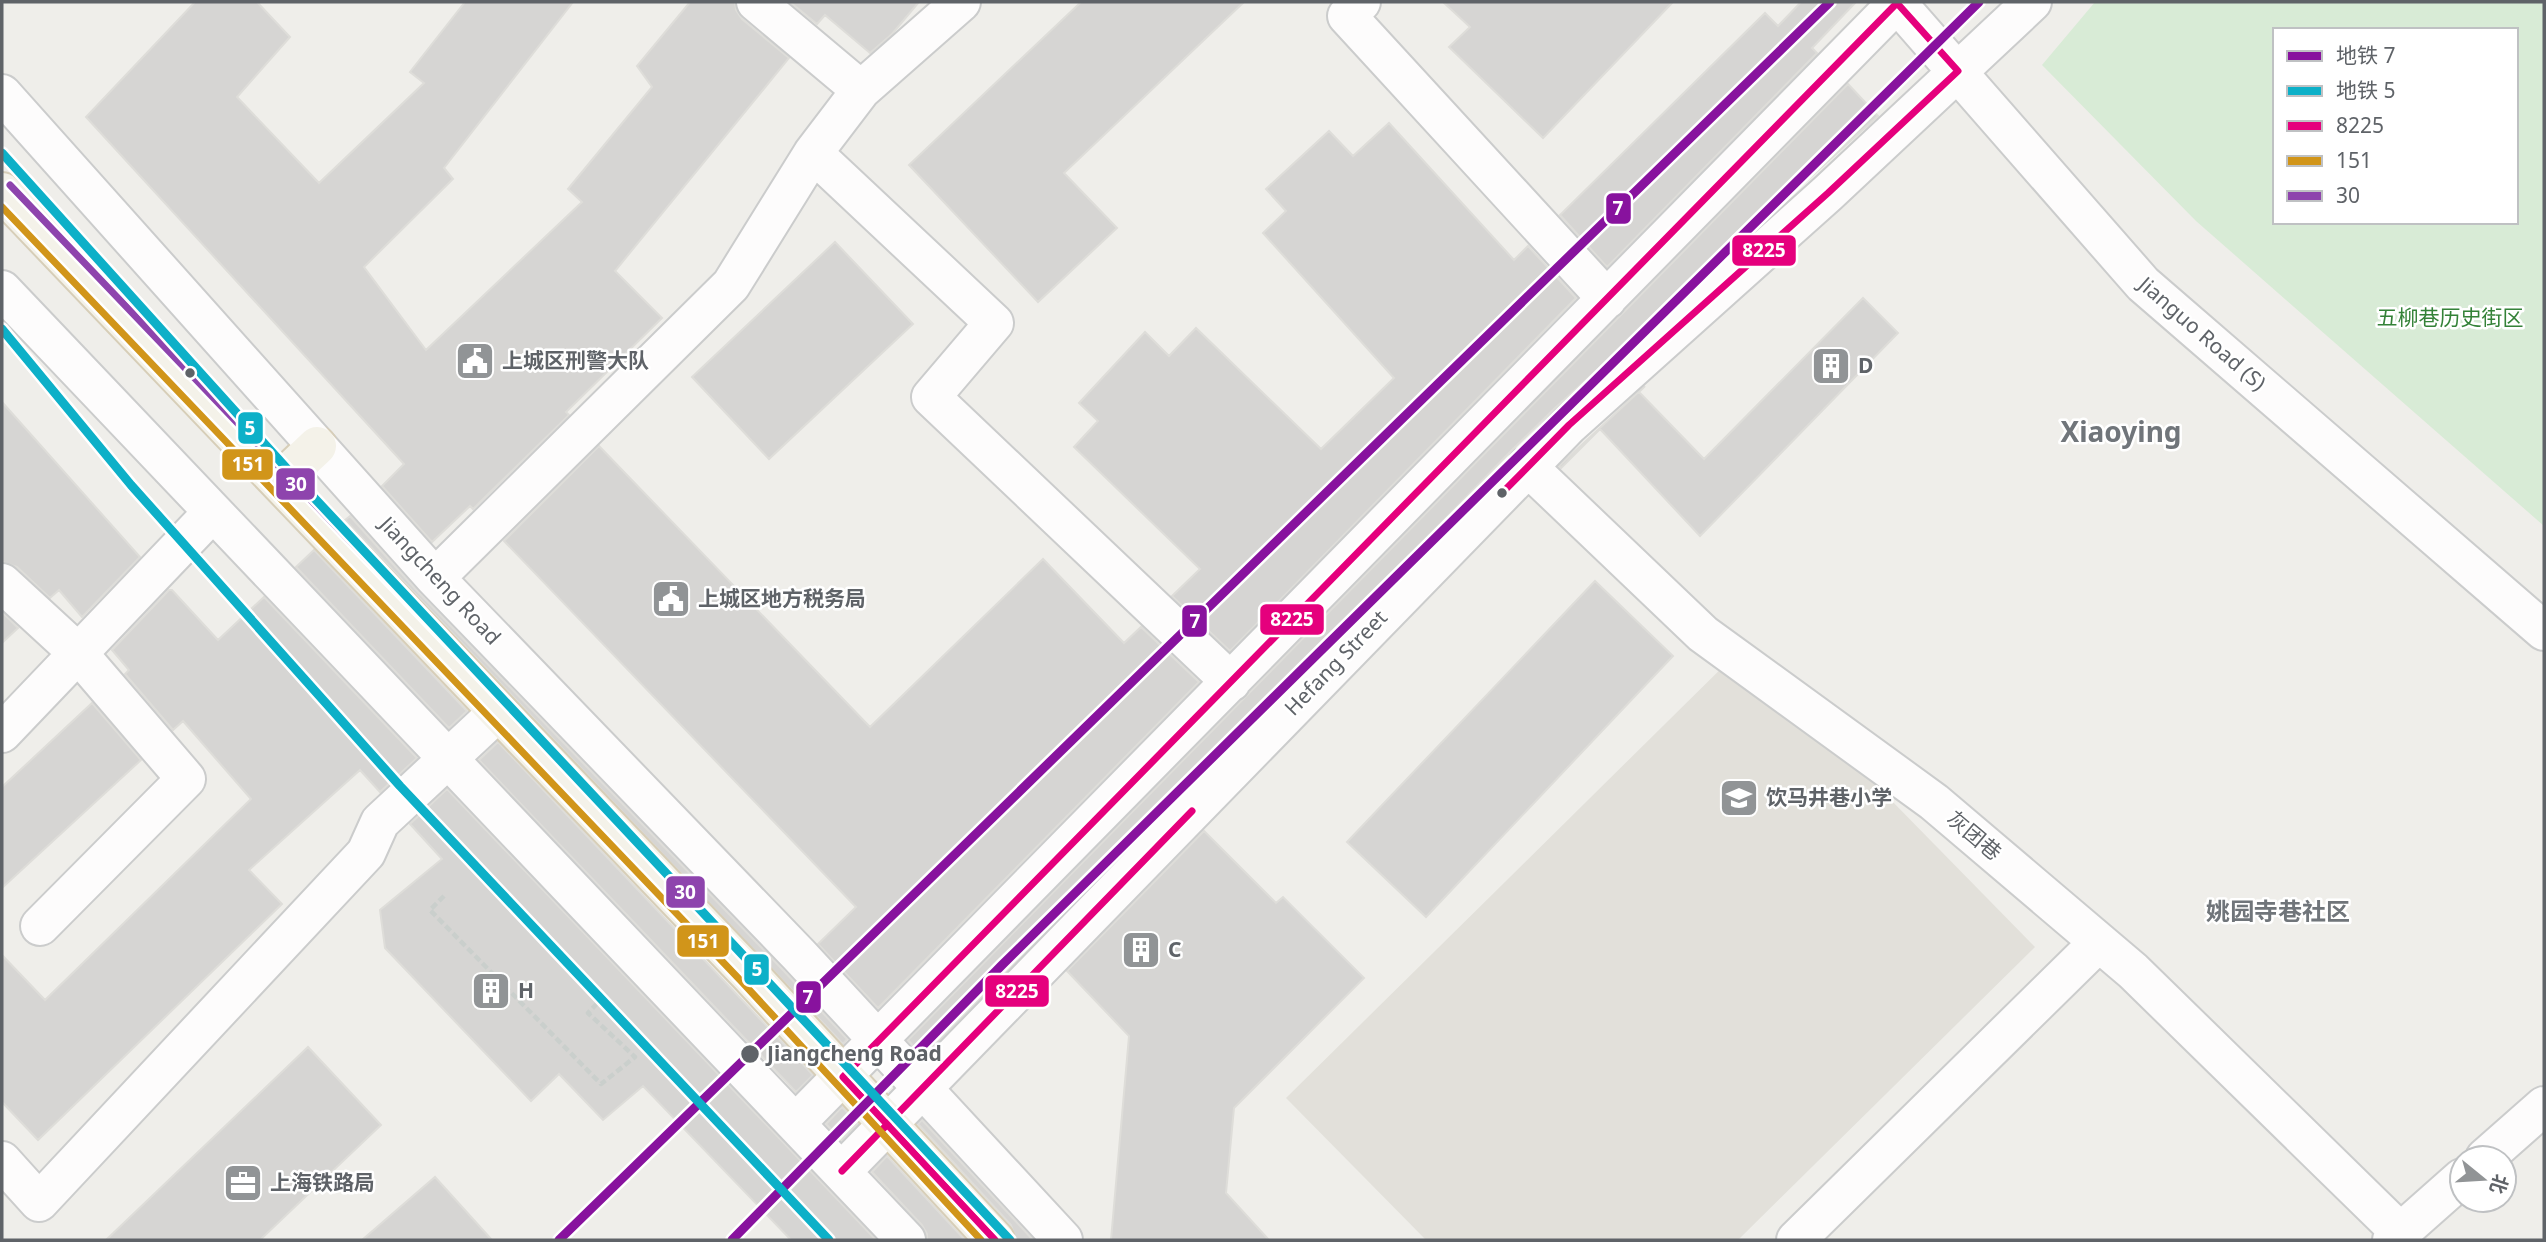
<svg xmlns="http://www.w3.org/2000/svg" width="2546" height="1242" font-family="'Noto Sans','Noto Sans SC',sans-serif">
  <rect width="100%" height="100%" fill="#efeeea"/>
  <!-- education -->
  <path fill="#e2e0da" d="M1742,648l293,299 -297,293h-312l-140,-142z"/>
  <!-- green -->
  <path fill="#d8ebd6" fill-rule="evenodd" d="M2095,2h449v524l-348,-305 -154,-156zM2275,30h241v192h-241z"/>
  <!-- building -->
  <path fill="#d6d5d3" stroke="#deddd9" stroke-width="2" d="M195,2h62l33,35 -53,60 82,86 105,-100 -14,-11 55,-70h108l-129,166 9,11 -89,88 62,83 156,-148 -14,-13 84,-102 -15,-21 53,-64h45l1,8 6,9 47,39 -174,213 47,47 -96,94 3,3 -96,94 -3,-3 -38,36 -50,-56 22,-22 -318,-347z
    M790,2h129l-27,32 -22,19 -45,-38 -8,9z
    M1081,2h163l-180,171 53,55 -79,74 -129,-137z
    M1443,2h230l-130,136 -94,-91 21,-20z
    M1801,2h55l-44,46 5,5 -210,214 -47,-52 205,-202 13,13z
    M1848,84l30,32 -324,293 -42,41 -589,607 -15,-17z
    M1389,123l125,137 14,-14 48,52 -346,353 -58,-55 28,-27 -126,-122 24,-26 -19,-18 66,-71 24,24 27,-28 125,121 73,-71 -131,-145 23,-22 -20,-22 63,-58 24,25z
    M835,242l78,82 -144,135 -77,-82z
    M1863,298l35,35 -198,203 -100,-107 -39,39 -2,-2 86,-80 -6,6 65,67z
    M2,402l138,155 -58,60 -23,-27 -9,8 -33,-31 -15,-5z
    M599,446l271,281 173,-168 81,84 17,-16 58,55 -321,326 -60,-64 38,-37 -352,-366z
    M350,516l69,77 364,377 64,69 -4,5 -498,-524z
    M314,550l153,161 -18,17 -153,-161z
    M1595,581l78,75 -247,261 -79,-75z
    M169,590h3l46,50 46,-43 153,161 -37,34 -20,-22 -111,100 33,34 -244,236 -36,-38v-147l43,45 206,-201 -68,-78 -10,9 -48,-56 4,-4 -17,-20z
    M2,612l16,16 -16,15z
    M92,703l49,57 -139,128v-101z
    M498,742l315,333 -17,17 -317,-332z
    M447,789l429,451h-85l-148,-154 -40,34 -44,-46 -28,27 -146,-153 -5,-38 62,-51 -32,-35z
    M1204,831l72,72 7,-6 81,81 -130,130 -8,85 43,47h-158l18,-204 -62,-65z
    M308,1047l73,78 -121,115h-154z
    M842,1107l16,17 -17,16 -15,-16z
    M922,1120l111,120h-17l-5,-15 -93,-101z
    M887,1156l78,84h-38v-6l-5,-9 -50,-53z
    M435,1177l57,63h-130z"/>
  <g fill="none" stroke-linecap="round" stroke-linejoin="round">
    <!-- minor casing -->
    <g stroke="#cbcccc" stroke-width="42">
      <path id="minor" d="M756,2l105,88
        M1361,2l-14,14 260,283
        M1896,2l247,282 401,347
        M2,94l433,484 364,377 264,285
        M813,153l181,170 -63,74 300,285
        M2,290l904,950
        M1527,466l176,168 231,168 199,169 267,261
        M435,578l296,-293 82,-132 48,-63 100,-88
        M2,583l75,69 109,127 -146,147
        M2,733l211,-221
        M796,1123l1102,-1121
        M2485,1158l59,-52
        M2,1161l37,41 327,-349 14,-31 118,-110
        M842,1171l727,-746 259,-232 204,-191
        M1796,1240l303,-298
        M2392,1240l70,-62"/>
    </g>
    <!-- major casing -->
    <g stroke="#d7ceb8" stroke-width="42">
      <path id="major" d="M2,192l748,783 245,265
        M279,482l38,-36"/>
    </g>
    <!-- path -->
    <path stroke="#cacfcc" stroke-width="4.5" stroke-dasharray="7 3.5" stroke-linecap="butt" d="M444,896l-14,14 171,174 34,-27 -47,-44 19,-20"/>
    <!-- minor -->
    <use href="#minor" stroke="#fdfcfc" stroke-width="38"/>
    <!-- major -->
    <use href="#major" stroke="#f4f2e9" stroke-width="38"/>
    <!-- bus-1 casing -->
    <g stroke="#fff" stroke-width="12">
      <path id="bus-1" d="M1502,493l67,-68 259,-232 130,-122 -62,-69
        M842,1171l350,-360
        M995,1240l-152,-163 1054,-1074"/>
    </g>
    <!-- bus-2 casing -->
    <g stroke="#fff" stroke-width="12">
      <path id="bus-2" d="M2,207l740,775 239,258"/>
    </g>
    <!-- bus-3 casing -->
    <g stroke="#fff" stroke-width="12">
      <path id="bus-3" d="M10,185l748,783 245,265"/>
    </g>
    <!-- bus-1 -->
    <use href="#bus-1" stroke="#e5007d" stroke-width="7"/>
    <!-- bus-2 -->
    <use href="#bus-2" stroke="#d1951a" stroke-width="7"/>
    <!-- bus-3 -->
    <use href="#bus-3" stroke="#8e44ad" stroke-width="7"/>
    <!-- metro-1 casing -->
    <g stroke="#fff" stroke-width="14">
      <path id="metro-1" d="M559,1240l1271,-1238
        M732,1240l270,-275 977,-963"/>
    </g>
    <!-- metro-2 casing -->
    <g stroke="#fff" stroke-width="14">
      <path id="metro-2" d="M2,153l287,318 721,769
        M2,329l129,156 269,301 429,454"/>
    </g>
    <!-- metro-1 -->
    <use href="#metro-1" stroke="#88129e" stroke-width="9"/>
    <!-- metro-2 -->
    <use href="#metro-2" stroke="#0db0c8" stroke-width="9"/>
  </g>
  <!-- icons -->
  <defs>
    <g id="civic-square" transform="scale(2.0125)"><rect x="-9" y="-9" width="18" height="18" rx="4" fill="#919496" stroke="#fff"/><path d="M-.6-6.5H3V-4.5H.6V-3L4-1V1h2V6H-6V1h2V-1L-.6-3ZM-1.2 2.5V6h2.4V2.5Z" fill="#fff"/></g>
    <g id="building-square" transform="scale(2.0125)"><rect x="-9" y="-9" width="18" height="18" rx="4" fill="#919496" stroke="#fff"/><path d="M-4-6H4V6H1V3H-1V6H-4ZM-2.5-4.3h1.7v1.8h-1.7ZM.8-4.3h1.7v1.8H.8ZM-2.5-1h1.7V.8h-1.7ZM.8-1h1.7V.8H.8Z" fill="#fff"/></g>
    <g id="school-square" transform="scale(2.0125)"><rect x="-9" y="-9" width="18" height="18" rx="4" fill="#919496" stroke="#fff"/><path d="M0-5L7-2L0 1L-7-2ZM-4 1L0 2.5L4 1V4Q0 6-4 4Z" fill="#fff"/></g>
    <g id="office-square" transform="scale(2.0125)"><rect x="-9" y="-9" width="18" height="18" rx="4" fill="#919496" stroke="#fff"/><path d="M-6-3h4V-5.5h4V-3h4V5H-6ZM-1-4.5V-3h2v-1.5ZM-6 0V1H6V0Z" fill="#fff"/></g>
  </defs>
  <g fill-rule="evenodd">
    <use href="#civic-square" x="475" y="361"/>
    <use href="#building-square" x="1831" y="366"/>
    <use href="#civic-square" x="671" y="599"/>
    <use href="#school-square" x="1739" y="798"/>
    <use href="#building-square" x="1141" y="950"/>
    <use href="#building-square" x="491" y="991"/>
    <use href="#office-square" x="243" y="1183"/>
  </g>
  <!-- markers -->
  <g fill="#5f6368" stroke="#fff" stroke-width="2.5">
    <circle cx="190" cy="373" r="6"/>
    <circle cx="1502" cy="493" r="6"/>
    <circle cx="750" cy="1054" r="10"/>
  </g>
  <g text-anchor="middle" stroke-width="5" stroke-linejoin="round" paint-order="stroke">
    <!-- park labels -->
    <g font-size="21" fill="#348238" stroke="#fff">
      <text x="2450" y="325">五柳巷历史街区</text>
    </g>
    <!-- street labels -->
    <g font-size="21" fill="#5f6368" stroke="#fff">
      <text transform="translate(2202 334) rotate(41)" y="7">Jianguo Road (S)</text>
      <text transform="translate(440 581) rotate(47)" y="7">Jiangcheng Road</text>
      <text transform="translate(1336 663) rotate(-46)" y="7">Hefang Street</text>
      <text transform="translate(1974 836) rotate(40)" y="7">灰团巷</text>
    </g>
    <!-- poi labels -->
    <g font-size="21" font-weight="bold" fill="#5f6368" stroke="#fff" text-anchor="start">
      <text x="502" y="368">上城区刑警大队</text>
      <text x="1858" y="373">D</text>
      <text x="698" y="606">上城区地方税务局</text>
      <text x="1766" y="805">饮马井巷小学</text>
      <text x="1168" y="957">C</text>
      <text x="518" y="998">H</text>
      <text x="270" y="1190">上海铁路局</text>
    </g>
    <!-- stop labels -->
    <g font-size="21" font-weight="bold" fill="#5f6368" stroke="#fff" text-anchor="start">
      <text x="767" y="1061">Jiangcheng Road</text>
    </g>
    <!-- quarter labels -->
    <g font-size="24" font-weight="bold" fill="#70757a" stroke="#fff">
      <text x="2278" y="920">姚园寺巷社区</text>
    </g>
    <!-- district labels -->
    <g font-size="28" font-weight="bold" fill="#70757a" stroke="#fff">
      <text x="2121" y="442">Xiaoying</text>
    </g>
  </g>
  <g stroke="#fff" stroke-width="2.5">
    <rect x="1605" y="192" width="27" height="33" rx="7" fill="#88129e"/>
    <rect x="1731" y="234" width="66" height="33" rx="7" fill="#e5007d"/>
    <rect x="237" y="411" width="27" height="34" rx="7" fill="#0db0c8"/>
    <rect x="221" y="448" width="53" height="33" rx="7" fill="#d1951a"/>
    <rect x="275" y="467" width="41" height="34" rx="7" fill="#8e44ad"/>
    <rect x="1259" y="603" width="66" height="33" rx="7" fill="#e5007d"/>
    <rect x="1181" y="604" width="27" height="34" rx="7" fill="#88129e"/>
    <rect x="665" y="875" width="41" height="34" rx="7" fill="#8e44ad"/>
    <rect x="676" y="924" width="54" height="34" rx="7" fill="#d1951a"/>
    <rect x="743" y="953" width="27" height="33" rx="7" fill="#0db0c8"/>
    <rect x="984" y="974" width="66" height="34" rx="7" fill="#e5007d"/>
    <rect x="795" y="980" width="27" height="34" rx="7" fill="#88129e"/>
  </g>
  <g font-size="19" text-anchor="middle" font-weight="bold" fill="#fff">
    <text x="1618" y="215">7</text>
    <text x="1764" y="257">8225</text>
    <text x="250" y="435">5</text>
    <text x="248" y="471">151</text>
    <text x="296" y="491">30</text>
    <text x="1292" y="626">8225</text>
    <text x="1195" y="628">7</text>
    <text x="685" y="899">30</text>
    <text x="703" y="948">151</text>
    <text x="757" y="976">5</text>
    <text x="1017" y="998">8225</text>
    <text x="808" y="1004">7</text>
  </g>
  <!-- border -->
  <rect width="2546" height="1242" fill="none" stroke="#5f6368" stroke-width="7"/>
  <!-- legend -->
  <rect x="2273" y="28" width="245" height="196" fill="#ffffff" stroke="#bfc1c3" stroke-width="2"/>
  <rect x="2287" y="51" width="35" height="10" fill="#88129e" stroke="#bfc1c3" stroke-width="2"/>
  <text x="2336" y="63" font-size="21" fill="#5f6368">地铁 7</text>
  <rect x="2287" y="86" width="35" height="10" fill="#0db0c8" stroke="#bfc1c3" stroke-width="2"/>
  <text x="2336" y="98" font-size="21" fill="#5f6368">地铁 5</text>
  <rect x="2287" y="121" width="35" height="10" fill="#e5007d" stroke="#bfc1c3" stroke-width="2"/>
  <text x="2336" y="133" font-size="21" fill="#5f6368">8225</text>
  <rect x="2287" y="156" width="35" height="10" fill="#d1951a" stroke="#bfc1c3" stroke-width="2"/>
  <text x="2336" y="168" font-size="21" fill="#5f6368">151</text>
  <rect x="2287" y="191" width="35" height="10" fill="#8e44ad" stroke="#bfc1c3" stroke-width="2"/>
  <text x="2336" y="203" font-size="21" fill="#5f6368">30</text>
  <!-- north arrow -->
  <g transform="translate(2483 1179) rotate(108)"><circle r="33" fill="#ffffff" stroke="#bfc1c3" stroke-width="2"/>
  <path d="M0-5L12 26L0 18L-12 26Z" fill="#919496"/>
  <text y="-10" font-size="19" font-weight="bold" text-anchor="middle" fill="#5f6368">北</text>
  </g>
</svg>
